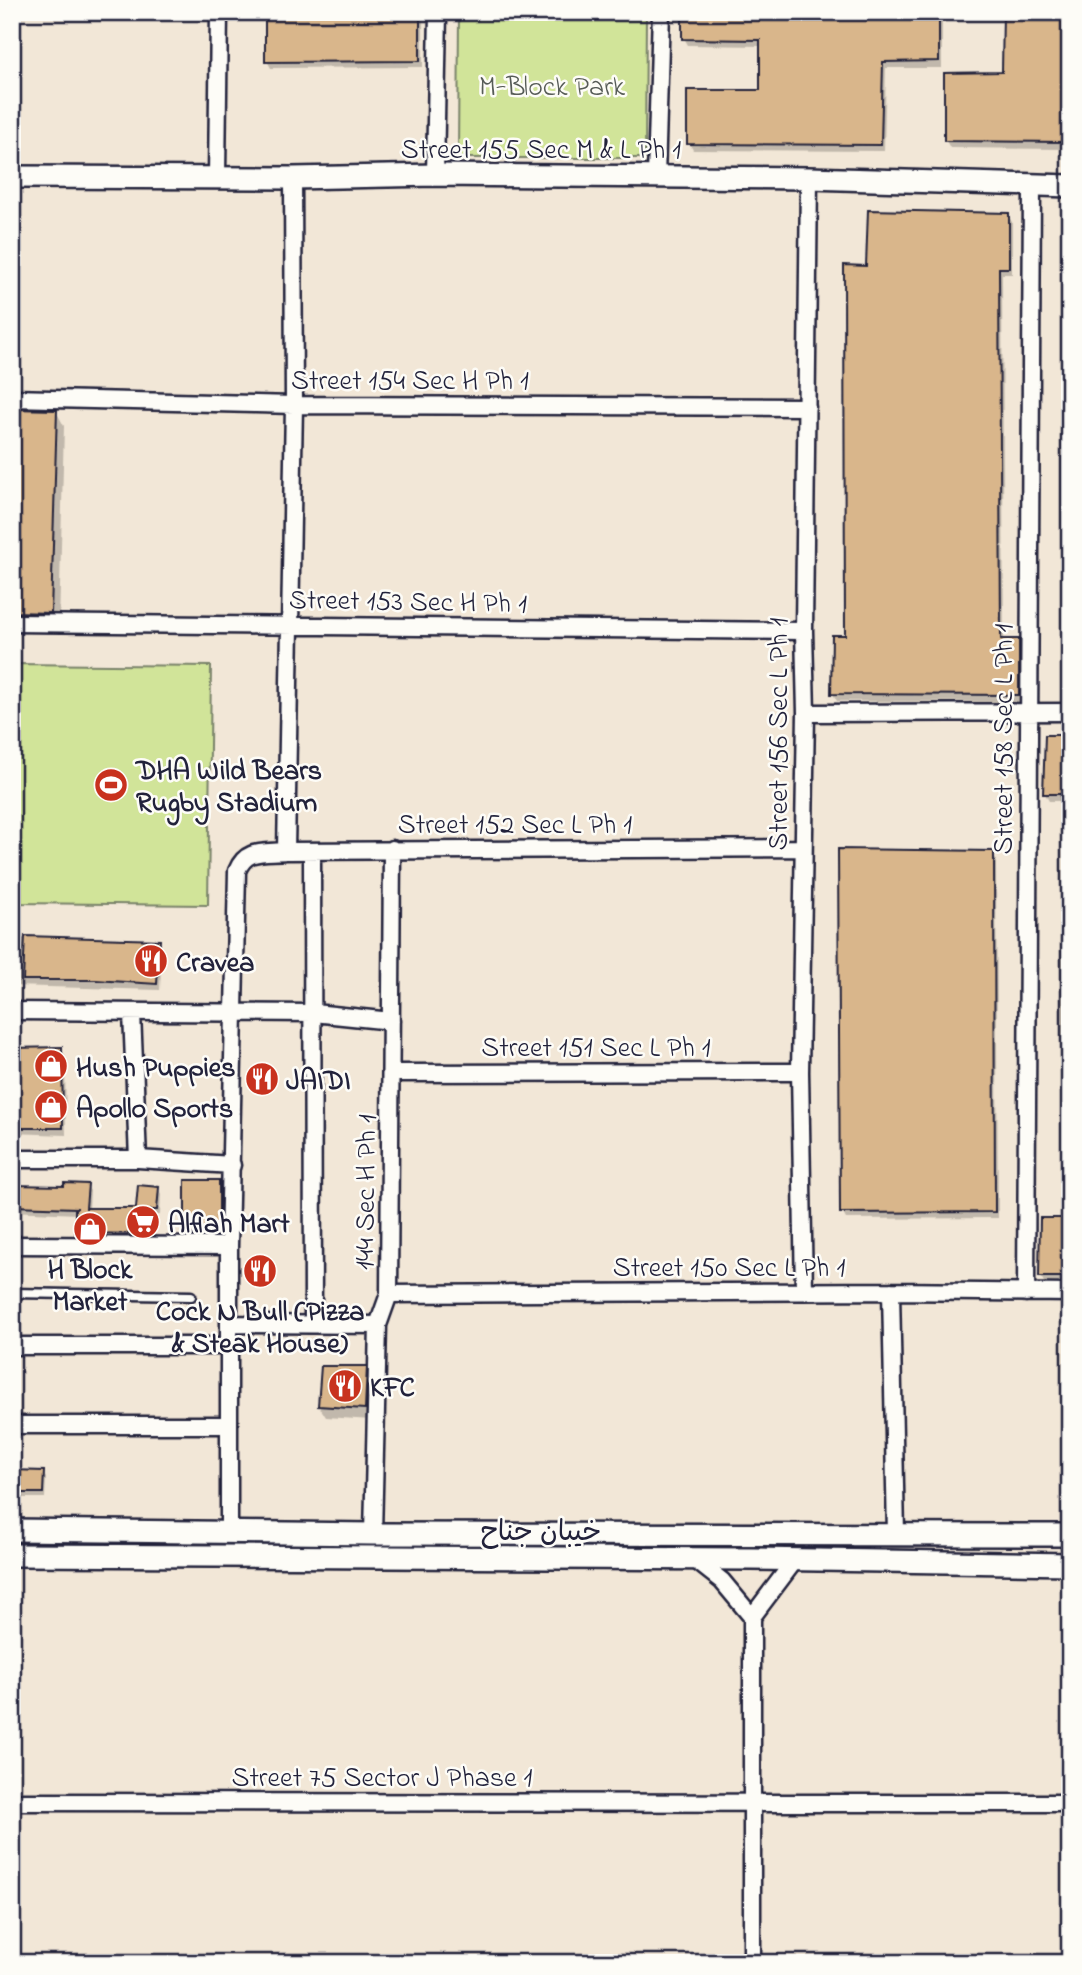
<svg xmlns="http://www.w3.org/2000/svg" width="1082" height="1975" font-family="'Indie Flower','Playpen Sans Arabic',sans-serif">
  <rect width="100%" height="100%" fill="#f2e7d7"/>
  <filter id="ink" filterUnits="userSpaceOnUse"><feTurbulence type="fractalNoise" baseFrequency=".0143" numOctaves="2"/><feDisplacementMap in="SourceGraphic" scale="14" xChannelSelector="R" yChannelSelector="G"/><feConvolveMatrix kernelMatrix="1 2 1 2 8 2 1 2 1" color-interpolation-filters="sRGB"/></filter>
  <g filter="url(#ink)">
    <!-- green -->
    <path fill="#d1e499" stroke="#7a836a" stroke-width="2" d="M459,12h187l-1,146h-187z
      M12,664l199,2 -3,239 -196,-2z"/>
    <!-- shadow -->
    <path fill="#0003" d="M266,12h157v55l-152,1 -4,-7z
      M684,12h258v56h-56l-2,83 -191,-1 -4,-7 72,-52 1,-45 -74,-1 -4,-7z
      M1070,12v137l-120,-1 -4,-7 58,-67z
      M1008,215l4,7v52h-10l2,366 14,1 4,7v54l-185,-1 -4,-7 14,-57 21,-369z
      M1060,263h10v368h-4l-4,-7z
      M12,410l44,1 8,15 -5,201 -47,3z
      M1070,737v64h-21l-4,-7z
      M992,853l4,7 2,358 -152,1 -4,-7z
      M1060,914h10v370h-25l-4,-7 24,-57z
      M12,938l146,4 4,6 -2,42 -148,-4z
      M12,1049h49l4,6 1,80 -54,-2z
      M218,1182l4,7v52h-32l-4,-7z
      M12,1186l53,2 22,-2 3,5 -1,19h48l21,-22 3,6 -1,21h-7l-1,24 -72,-1 -3,-6v-18l-65,-3z
      M366,1367l6,11 -1,42 -45,-3 -7,-11z
      M12,1472l31,1 3,5 -1,20h-33z"/>
    <!-- building -->
    <path fill="#d9b68b" stroke="#22223b" stroke-width="2" d="M265,12h155v49l-155,1z
      M682,12h257v49l-56,1 -2,83 -194,-1v-54h73v-50l-78,-1z
      M1003,12h67v130l-126,-1v-68l58,-1z
      M868,210l141,3v55h-10l2,371h18v56l-188,-1 1,-59h13l-1,-370 22,1z
      M12,409l45,1 -6,203 -39,-1z
      M1045,735h25v59h-27z
      M838,849l156,2 1,361 -155,1z
      M25,936l135,4 -3,44 -62,-4h-72z
      M62,1047l1,81h-46v-42h-5v-38z
      M185,1180h34v55l-34,-1z
      M64,1183l24,1 -2,24h50l2,-23 21,2 -2,23h-6l-1,24 -75,-1v-25h3l-66,-2v-21l52,1z
      M1040,1218h30v59h-31z
      M321,1366h46l-2,43 -47,-3z
      M12,1470l32,1 -1,22h-31z"/>
    <g fill="none" stroke-linecap="round" stroke-linejoin="round">
      <!-- lane casing -->
      <g stroke="#22223b" stroke-width="13">
        <path id="lane" d="M12,1293l179,3"/>
      </g>
      <!-- street casing -->
      <g stroke="#22223b" stroke-width="21">
        <path id="street" d="M435,175l3,-163
          M217,176l2,-164
          M656,177l5,-165
          M12,398l282,7 513,2
          M12,623l792,8
          M806,713l264,-1
          M286,851l8,-446 -1,-227
          M312,851l1,473
          M12,1011l302,2 77,8
          M132,1013l6,146
          M392,1073l408,-1
          M12,1159h126l94,6
          M12,1245l217,1
          M804,1291l-4,-219 6,-359 -2,-82 5,-453
          M891,1291l5,243
          M1026,1293l6,-1108
          M389,1294l502,-3 179,2
          M229,1324l149,1
          M12,1346h216
          M12,1425h217
          M229,1533v-287l8,-375c9,-23 27,-18 49,-20l517,-3
          M373,1534l5,-209 11,-31 3,-445
          M694,1559l28,22 30,36v346
          M752,1617l43,-57
          M12,1802l1058,1"/>
      </g>
      <!-- secondary casing -->
      <g stroke="#22223b" stroke-width="26">
        <path id="secondary" d="M12,177l281,1 142,-3 374,3 261,8
          M12,1530l361,4 697,1
          M12,1555l739,4 319,5"/>
      </g>
      <!-- lane -->
      <use href="#lane" stroke="#fdfcf7" stroke-width="8"/>
      <!-- street -->
      <use href="#street" stroke="#fdfcf7" stroke-width="16"/>
      <!-- secondary -->
      <use href="#secondary" stroke="#fdfcf7" stroke-width="21"/>
    </g>
  </g>
  <!-- icons -->
  <defs>
    <g id="stadium-disc" transform="scale(1.75)"><circle r="9.5" fill="#c8321e" stroke="#fdfcf7"/><path d="M0-5a6.5 5 0 1 0 0 10a6.5 5 0 1 0 0-10ZM-3.5-1.8h7v3.6h-7Z" fill="#fff"/></g>
    <g id="restaurant-disc" transform="scale(1.75)"><circle r="9.5" fill="#c8321e" stroke="#fdfcf7"/><path d="M-5-6h1v4h1v-4h1v4h1v-4h1v5L-1.5 .5V6h-2V.5L-5-1ZM5-6V6H3V1.5H1.5Q1.5-4 5-6Z" fill="#fff"/></g>
    <g id="shop-disc" transform="scale(1.75)"><circle r="9.5" fill="#c8321e" stroke="#fdfcf7"/><path d="M-5-2.5h2.3a2.7 3.5 0 0 1 5.4 0H5L5.5 6h-11ZM-1.5-2.5h3a1.5 2.3 0 0 0-3 0Z" fill="#fff"/></g>
    <g id="supermarket-disc" transform="scale(1.75)"><circle r="9.5" fill="#c8321e" stroke="#fdfcf7"/><path d="M-6-5.5h2.5l.6 2H6L4.5 2H-2.5L-4.4-4H-6ZM-1.5 3.2a1.3 1.3 0 1 0 .1 0ZM3 3.2a1.3 1.3 0 1 0 .1 0Z" fill="#fff"/></g>
  </defs>
  <g fill-rule="evenodd">
    <use href="#stadium-disc" x="111" y="785"/>
    <use href="#restaurant-disc" x="151" y="961"/>
    <use href="#shop-disc" x="51" y="1066"/>
    <use href="#restaurant-disc" x="262" y="1079"/>
    <use href="#shop-disc" x="51" y="1107"/>
    <use href="#supermarket-disc" x="143" y="1222"/>
    <use href="#shop-disc" x="90" y="1229"/>
    <use href="#restaurant-disc" x="260" y="1271"/>
    <use href="#restaurant-disc" x="345" y="1386"/>
  </g>
  <g text-anchor="middle" stroke-width="5" stroke-linejoin="round" paint-order="stroke">
    <!-- park labels -->
    <g font-size="28" fill="#575c57" stroke="#fdfcf7">
      <text x="552" y="95">M-Block Park</text>
    </g>
    <!-- street labels -->
    <g font-size="28" fill="#22223b" stroke="#fdfcf7">
      <text x="541" y="158">Street 155 Sec M &amp; L Ph 1</text>
      <text x="410" y="389">Street 154 Sec H Ph 1</text>
      <text transform="translate(408 600) rotate(1)" y="10">Street 153 Sec H Ph 1</text>
      <text transform="translate(777 734) rotate(-90)" y="10">Street 156 Sec L Ph 1</text>
      <text transform="translate(1002 739) rotate(-90)" y="10">Street 158 Sec L Ph 1</text>
      <text x="515" y="833">Street 152 Sec L Ph 1</text>
      <text x="596" y="1056">Street 151 Sec L Ph 1</text>
      <text transform="translate(364 1192) rotate(-89)" y="10">144 Sec H Ph 1</text>
      <text x="729" y="1276">Street 150 Sec L Ph 1</text>
      <text x="541" y="1540">خیبان جناح</text>
      <text x="382" y="1786">Street 75 Sector J Phase 1</text>
    </g>
    <!-- poi labels -->
    <g font-size="28" font-weight="bold" fill="#22223b" stroke="#fdfcf7" text-anchor="start">
      <text x="136" y="779">DHA Wild Bears<tspan x="136" dy="32">Rugby Stadium</tspan></text>
      <text x="176" y="971">Cravea</text>
      <text x="76" y="1076">Hush Puppies</text>
      <text x="286" y="1089">JAIDI</text>
      <text x="76" y="1117">Apollo Sports</text>
      <text x="168" y="1232">Alflah Mart</text>
      <text x="90" y="1278" text-anchor="middle">H Block<tspan x="90" dy="32">Market</tspan></text>
      <text x="260" y="1320" text-anchor="middle">Cock N Bull (Pizza<tspan x="260" dy="32">&amp; Steak House)</tspan></text>
      <text x="370" y="1396">KFC</text>
    </g>
  </g>
  <!-- margin -->
  <rect width="1082" height="1975" fill="none" stroke="#fdfcf7" stroke-width="42"/>
  <rect x="21" y="21" width="1040" height="1933" fill="none" stroke="#22223b" stroke-width="2.5" filter="url(#ink)"/>
</svg>
